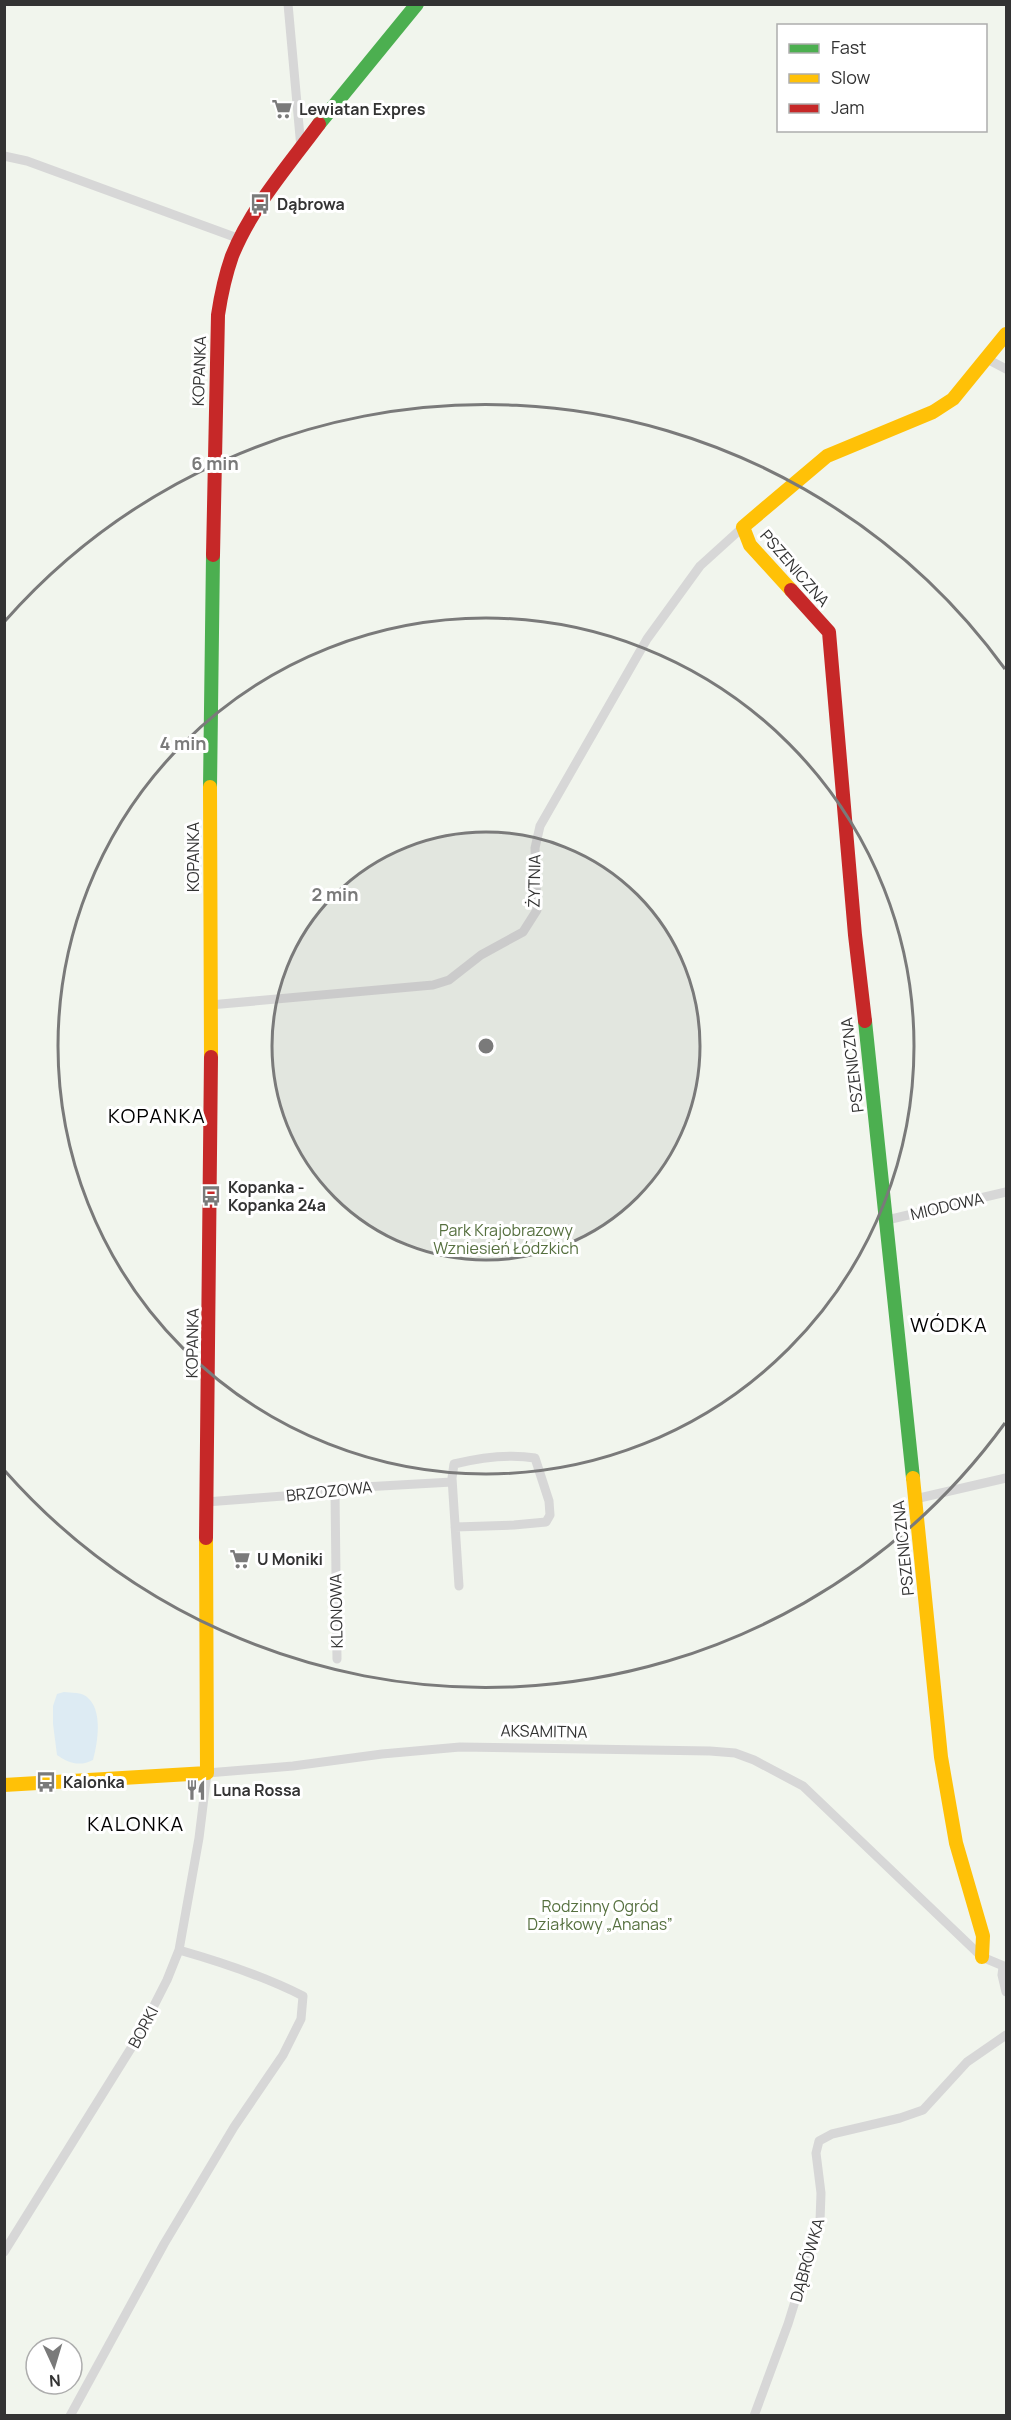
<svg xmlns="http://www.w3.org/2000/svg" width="1011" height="2420" font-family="Manrope,sans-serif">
  <rect width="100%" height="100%" fill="#fff"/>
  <!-- green -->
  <path fill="#f1f5ed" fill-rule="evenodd" d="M5,5h1001v2410h-1001zM778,26h208v104h-208zM36,2348h36v36h-36z"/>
  <!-- water -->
  <path fill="#ddebf3" d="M64,1692c7,1 18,0 23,5 16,13 11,45 6,63 -13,7 -25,3 -36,-5l-4,-31v-18l4,-12z"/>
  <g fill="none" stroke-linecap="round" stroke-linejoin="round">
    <!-- street -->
    <path stroke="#d7d7d7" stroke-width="9" d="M288,4l13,144
      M4,156l23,5 213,78
      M987,359l19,10
      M210,1005l223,-20 16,-5 32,-25 42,-23 14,-22 -2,-62 5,-22 107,-187 53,-73 43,-39
      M887,1220l119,-28
      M335,1492l2,167
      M915,1499l91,-21
      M206,1502l129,-10 11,-4 106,-6
      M455,1527l59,-2 32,-3 4,-7 -1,-14 -14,-43c-25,-4 -56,0 -81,6l-2,14 7,108
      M1003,1967l-1,8 4,17
      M4,2252l134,-215 29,-57 12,-30 20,-112 8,-65 86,-7 89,-12 78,-7 250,4 25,2 19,7 49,26 179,171 24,10
      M70,2416l94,-172 70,-117 49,-72 18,-36 2,-23c-39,-20 -82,-34 -124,-46
      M754,2416l34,-92 32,-103 1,-28 -5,-40 3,-12 13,-7 68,-16 23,-8 44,-48 39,-27"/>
    <!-- fast -->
    <path stroke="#4caf50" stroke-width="14" d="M319,124l98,-120
      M210,787l3,-232
      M865,1021l48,457"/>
    <!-- slow -->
    <path stroke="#ffc107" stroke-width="14" d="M791,590l-41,-45 -7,-18 84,-71 106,-44 20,-13 53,-65
      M210,787l1,270
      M913,1478l28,279 15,86 27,93 -1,21
      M4,1785l203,-12 -1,-235"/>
    <!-- jam -->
    <path stroke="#c62828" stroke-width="14" d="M213,555l5,-240c3,-20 7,-39 14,-59 19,-48 56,-90 87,-132
      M791,590l38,42 26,303 10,86
      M206,1538l5,-481"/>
  </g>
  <!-- distance rings -->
  <circle cx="486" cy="1046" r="214" fill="#7a7a7a" fill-opacity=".12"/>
  <g fill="none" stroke="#7a7a7a" stroke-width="3">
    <circle cx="486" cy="1046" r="214"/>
    <circle cx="486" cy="1046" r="428"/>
    <path d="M1005 1423A642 642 0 0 1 5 1471M5 621A642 642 0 0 1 1005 669"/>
  </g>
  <!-- icons -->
  <defs>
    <g id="supermarket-bare" transform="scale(1.62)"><path d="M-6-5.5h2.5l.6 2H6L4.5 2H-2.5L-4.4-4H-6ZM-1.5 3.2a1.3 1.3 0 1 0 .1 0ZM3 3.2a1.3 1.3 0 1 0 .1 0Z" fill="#7a7a7a" stroke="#fff" stroke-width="2.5" paint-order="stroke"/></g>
    <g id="bus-bare" transform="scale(1.62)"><path d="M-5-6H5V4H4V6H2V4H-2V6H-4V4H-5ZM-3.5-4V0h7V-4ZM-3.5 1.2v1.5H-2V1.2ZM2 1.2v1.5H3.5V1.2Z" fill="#7a7a7a" stroke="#fff" stroke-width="2.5" paint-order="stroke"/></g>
    <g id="restaurant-bare" transform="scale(1.62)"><path d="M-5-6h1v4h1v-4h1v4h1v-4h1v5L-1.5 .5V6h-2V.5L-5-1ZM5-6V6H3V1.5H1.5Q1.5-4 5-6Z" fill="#7a7a7a" stroke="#fff" stroke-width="2.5" paint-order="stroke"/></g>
  </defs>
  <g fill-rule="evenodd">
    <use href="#supermarket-bare" x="282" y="109"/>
    <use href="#bus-bare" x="260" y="204"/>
    <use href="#bus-bare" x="211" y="1196"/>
    <use href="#supermarket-bare" x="240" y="1559"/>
    <use href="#bus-bare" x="46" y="1782"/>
    <use href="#restaurant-bare" x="196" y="1790"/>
  </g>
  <g text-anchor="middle" stroke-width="6" stroke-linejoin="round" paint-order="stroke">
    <!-- poi labels -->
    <g font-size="16" font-weight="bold" fill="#333" stroke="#fff" text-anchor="start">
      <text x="299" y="115">Lewiatan Expres</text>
      <text x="277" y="210">Dąbrowa</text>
      <text x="228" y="1193">Kopanka -<tspan x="228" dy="18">Kopanka 24a</tspan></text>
      <text x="257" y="1565">U Moniki</text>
      <text x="63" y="1788">Kalonka</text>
      <text x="213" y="1796">Luna Rossa</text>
    </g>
    <!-- street labels -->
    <g font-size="16" fill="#333" stroke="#fff">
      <text transform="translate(199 371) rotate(-88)" y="6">KOPANKA</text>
      <text transform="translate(795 568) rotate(49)" y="6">PSZENICZNA</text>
      <text transform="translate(193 857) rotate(-90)" y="6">KOPANKA</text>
      <text transform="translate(534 881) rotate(-89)" y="6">ŻYTNIA</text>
      <text transform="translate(852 1065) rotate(-97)" y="6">PSZENICZNA</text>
      <text transform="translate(947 1206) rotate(-13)" y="6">MIODOWA</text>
      <text transform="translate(192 1343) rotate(-89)" y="6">KOPANKA</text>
      <text transform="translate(329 1491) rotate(-6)" y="6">BRZOZOWA</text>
      <text transform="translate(903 1548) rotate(-96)" y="6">PSZENICZNA</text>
      <text transform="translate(336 1611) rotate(-91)" y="6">KLONOWA</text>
      <text transform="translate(544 1731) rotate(1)" y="6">AKSAMITNA</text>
      <text transform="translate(143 2027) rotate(-62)" y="6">BORKI</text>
      <text transform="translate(807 2260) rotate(-74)" y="6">DĄBRÓWKA</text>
    </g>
    <!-- park labels -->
    <g font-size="16" fill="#56703f" stroke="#fff">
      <text x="506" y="1236">Park Krajobrazowy<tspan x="506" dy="18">Wzniesień Łódzkich</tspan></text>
      <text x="600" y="1912">Rodzinny Ogród<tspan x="600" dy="18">Działkowy „Ananas”</tspan></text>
    </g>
    <!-- quarter labels -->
    <g font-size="20" letter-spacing="1.5" fill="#000" stroke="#fff">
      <text x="157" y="1123">KOPANKA</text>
      <text x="949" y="1332">WÓDKA</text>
      <text x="136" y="1831">KALONKA</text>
    </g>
  </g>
  <circle cx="486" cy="1046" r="9" fill="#7a7a7a" stroke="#fff" stroke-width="3"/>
  <g font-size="18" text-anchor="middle" font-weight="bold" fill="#7a7a7a" stroke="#fff" stroke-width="6" stroke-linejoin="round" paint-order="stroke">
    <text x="215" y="470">6 min</text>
    <text x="183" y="750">4 min</text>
    <text x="335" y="901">2 min</text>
  </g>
  <!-- border -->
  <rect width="1011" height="2420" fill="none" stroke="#333333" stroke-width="12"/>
  <!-- legend -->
  <rect x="777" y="24" width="210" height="108" fill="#ffffff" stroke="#adadad" stroke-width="1.5"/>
  <rect x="789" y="44" width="30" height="9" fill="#4caf50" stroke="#adadad" stroke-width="1.5"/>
  <text x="831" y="54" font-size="18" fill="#333333">Fast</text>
  <rect x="789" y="74" width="30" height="9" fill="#ffc107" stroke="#adadad" stroke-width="1.5"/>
  <text x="831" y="84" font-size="18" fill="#333333">Slow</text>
  <rect x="789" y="104" width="30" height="9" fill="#c62828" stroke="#adadad" stroke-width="1.5"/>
  <text x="831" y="114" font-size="18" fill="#333333">Jam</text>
  <!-- north arrow -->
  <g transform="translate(54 2366) rotate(176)"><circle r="28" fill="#ffffff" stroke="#adadad" stroke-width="1.5"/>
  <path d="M0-4.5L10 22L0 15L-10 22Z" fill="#7a7a7a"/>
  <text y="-9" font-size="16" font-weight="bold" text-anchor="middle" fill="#333333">N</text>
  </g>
</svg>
